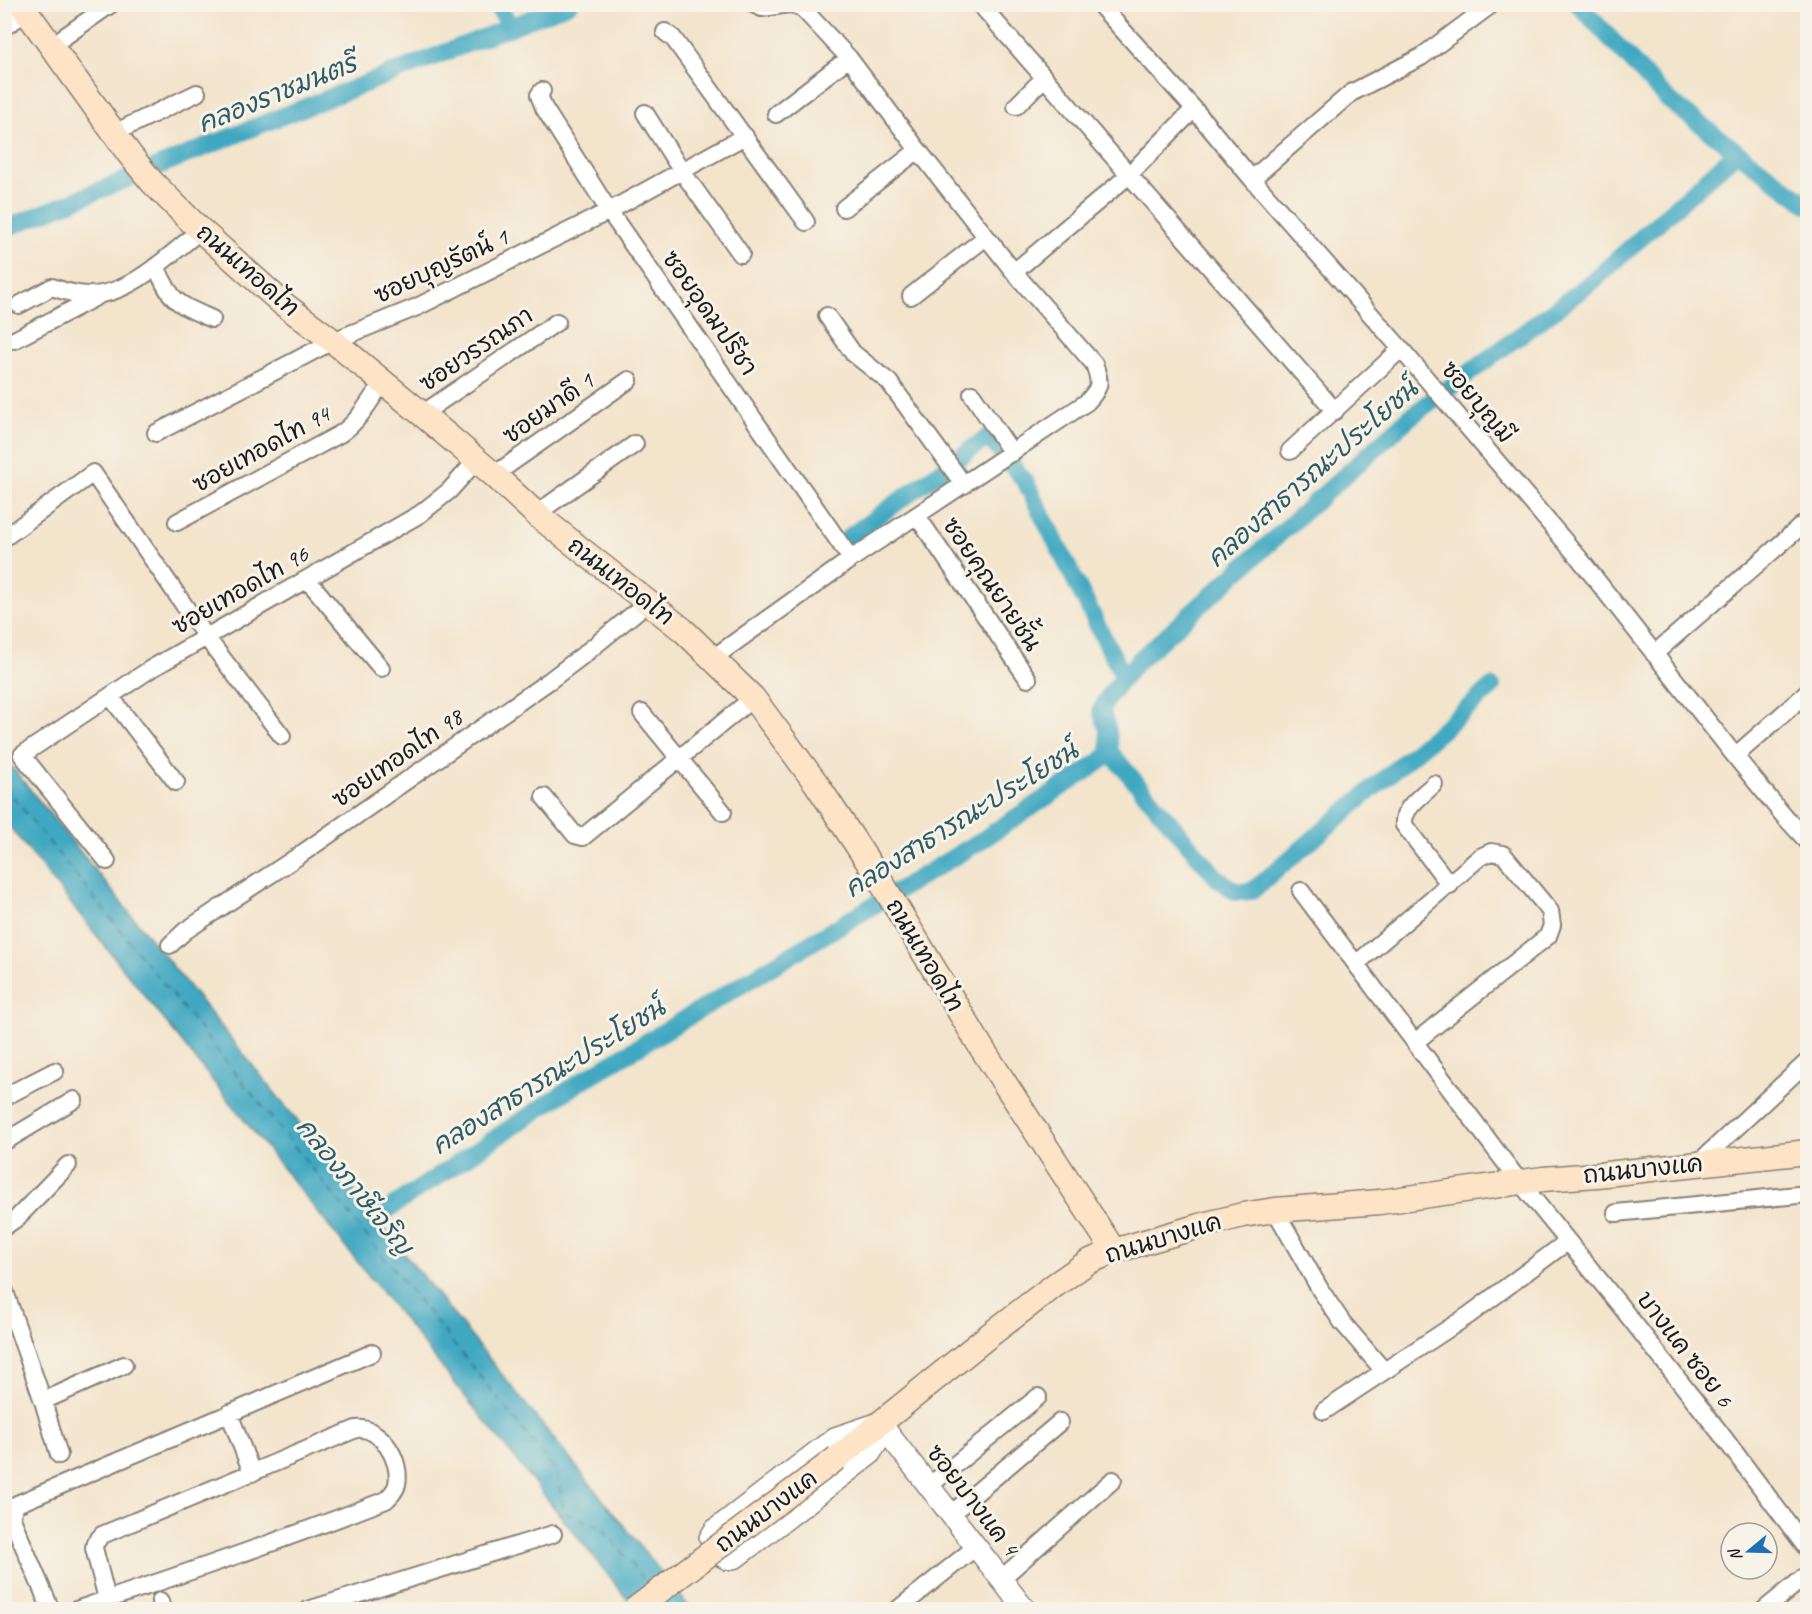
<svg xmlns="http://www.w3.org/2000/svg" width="1812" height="1614" font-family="Caveat,'Playpen Sans Thai',sans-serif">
  <rect width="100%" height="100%" fill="#f7f3e8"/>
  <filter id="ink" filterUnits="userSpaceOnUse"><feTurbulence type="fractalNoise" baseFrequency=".0167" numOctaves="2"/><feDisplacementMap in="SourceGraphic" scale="12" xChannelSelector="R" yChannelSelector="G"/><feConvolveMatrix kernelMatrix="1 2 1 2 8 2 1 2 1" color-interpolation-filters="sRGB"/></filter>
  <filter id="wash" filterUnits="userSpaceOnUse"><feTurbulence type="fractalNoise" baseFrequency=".008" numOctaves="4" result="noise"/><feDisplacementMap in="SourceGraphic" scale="24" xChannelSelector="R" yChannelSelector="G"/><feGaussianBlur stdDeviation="1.35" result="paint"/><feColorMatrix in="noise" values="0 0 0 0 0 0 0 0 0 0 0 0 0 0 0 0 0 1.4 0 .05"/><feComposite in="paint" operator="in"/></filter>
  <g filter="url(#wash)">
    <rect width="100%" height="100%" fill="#f3e4cc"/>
    <!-- water -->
    <path fill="#41a8c1" stroke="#2e626e" stroke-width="1.5" d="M4,757l687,852h-56l-630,-788z"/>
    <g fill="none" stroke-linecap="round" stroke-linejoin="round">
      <!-- canal -->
      <path stroke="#41a8c1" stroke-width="18" d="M495,4l17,23
        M1578,4l90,96 140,105
        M4,229l261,-106 304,-119
        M849,537l139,-100 37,44 99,197
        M1110,752l107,126 19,14 16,-1 240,-204
        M357,1230l223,-148 399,-240 122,-81 9,-9 -2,-22 -7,-20 9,-16 28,-33 272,-244 183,-136 144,-129"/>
      <!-- ferry -->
      <path stroke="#2d5b66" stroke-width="1.5" stroke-dasharray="8 6" stroke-linecap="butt" d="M4,786l553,686 7,41 37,13 47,59
        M662,1603l5,7"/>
    </g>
  </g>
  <g filter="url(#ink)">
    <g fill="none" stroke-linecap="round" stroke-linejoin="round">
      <!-- minor casing -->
      <g stroke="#888074" stroke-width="20">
        <path id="minor" d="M753,4l9,4 27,-4
          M980,4l355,407
          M1099,4l95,105 58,70 149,170 178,209 156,198 48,59 25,27
          M4,27l23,-15
          M665,32l8,6 133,184
          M51,46l60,-42
          M542,91l-3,4 5,13 65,103 242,348
          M1016,106l28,-28
          M645,113l36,57 60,84
          M776,114l73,-56
          M114,133l83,-40
          M1252,179l99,-86 70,-36 71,-53
          M844,208l74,-58
          M156,266c16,37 20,37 56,53
          M1014,272l114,-96 66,-67
          M911,296l75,-59
          M19,305l33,-18c11,4 24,8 37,8 41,1 81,-41 112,-65
          M827,316l26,37 36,29 75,103
          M14,340l84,-44
          M972,394l40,59
          M422,414l135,-92
          M156,433l177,-92 84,-34 192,-96 136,-75
          M1290,451l111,-102
          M494,475l135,-95
          M536,514l99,-70
          M917,516l111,163
          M177,522l163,-88c19,-12 30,-34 43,-52
          M4,538l89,-65 113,164 76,99
          M307,579l74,89
          M1654,654l154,-134
          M713,658l138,-99 236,-157c14,-15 14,-19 7,-38l-80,-92 -96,-122 -69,-92 -47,-50 -10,-4
          M110,696l66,86
          M642,713l81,99
          M1735,756l73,-64
          M1434,784c-12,12 -32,24 -30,41l46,60
          M544,797l31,38 8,2 170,-139
          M107,861l-85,-106 127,-85 271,-156 29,-23 27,-30
          M1301,891l218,290 99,122 103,131 87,116
          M170,945l15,-14 112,-74 252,-176 33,-25 65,-53
          M1356,964l124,-107 11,-5 12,2 47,57 2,14 -4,11 -133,106
          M4,1097l51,-26
          M4,1142l70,-42
          M1697,1164l111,-103
          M1275,1210l46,81 21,31 42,49
          M1616,1213l192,-19
          M4,1227l13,-9 51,-53
          M4,1289l39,112 16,54
          M43,1401l81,-36
          M1324,1411l145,-96 99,-74
          M229,1413l23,60
          M929,1486l109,-89
          M951,1514l109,-92
          M1002,1578l111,-98
          M160,1601l2,9
          M51,1610l-39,-91 1,-9 4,-6 355,-151
          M76,1610c104,-35 208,-70 310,-110 5,-5 10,-10 11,-16 5,-23 -16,-58 -41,-55l-254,106 -7,8 -1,5 13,51
          M308,1610l245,-76
          M897,1610l80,-64
          M1764,1610l44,-36"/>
      </g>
      <!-- tertiary casing -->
      <g stroke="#888074" stroke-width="24">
        <path id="tertiary" d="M880,1423l-4,21 -7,11 -133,102 -8,2c-10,-4 -15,-11 -18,-21l5,-8 120,-92z
          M880,1423l145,187"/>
      </g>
      <!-- secondary casing -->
      <g stroke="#888074" stroke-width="27">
        <path id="secondary" d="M21,4l109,151 22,27 42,42 88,79 51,38 89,73 72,61 42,39 147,116 70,68 63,85 64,97 101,167 133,204
          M837,1458l150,-121 68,-52 33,-23 26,-11 89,-26 40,-10 32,-5 105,-8 163,-23 54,-4 211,-23"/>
      </g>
      <!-- minor -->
      <use href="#minor" stroke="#fff" stroke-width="16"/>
      <!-- tertiary -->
      <use href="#tertiary" stroke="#fff" stroke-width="21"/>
      <!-- secondary -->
      <use href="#secondary" stroke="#fee4c6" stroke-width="24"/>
      <!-- secondary-bridge casing -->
      <g stroke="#888074" stroke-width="27" stroke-linecap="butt">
        <path id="secondary-bridge" d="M634,1610l203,-152"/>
      </g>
      <!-- secondary-bridge -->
      <use href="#secondary-bridge" stroke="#fee4c6" stroke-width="24"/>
    </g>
  </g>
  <g text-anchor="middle" stroke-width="6" stroke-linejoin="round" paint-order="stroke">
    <!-- street labels -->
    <g font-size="24" fill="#1c1c1c" stroke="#f7f3e8">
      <text transform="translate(441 266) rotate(-25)" y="8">ซอยบุญรัตน์ 1</text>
      <text transform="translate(248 270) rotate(41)" y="8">ถนนเทอดไท</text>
      <text transform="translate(710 313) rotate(55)" y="8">ซอยอุดมปรีชา</text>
      <text transform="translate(476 349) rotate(-34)" y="8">ซอยวรรณภา</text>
      <text transform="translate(1478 402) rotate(50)" y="8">ซอยบุญมี</text>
      <text transform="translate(548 408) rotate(-35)" y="8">ซอยมาดี 1</text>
      <text transform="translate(261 449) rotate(-29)" y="8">ซอยเทอดไท 94</text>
      <text transform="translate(621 581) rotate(38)" y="8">ถนนเทอดไท</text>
      <text transform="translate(992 584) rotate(56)" y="8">ซอยคุณยายชั้น</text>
      <text transform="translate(240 590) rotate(-30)" y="8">ซอยเทอดไท 96</text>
      <text transform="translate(397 758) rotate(-35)" y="8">ซอยเทอดไท 98</text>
      <text transform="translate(925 955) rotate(59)" y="8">ถนนเทอดไท</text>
      <text transform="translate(1643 1169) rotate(-6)" y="8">ถนนบางแค</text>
      <text transform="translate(1163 1238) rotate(-17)" y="8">ถนนบางแค</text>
      <text transform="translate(1685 1349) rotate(52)" y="8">บางแค ซอย 6</text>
      <text transform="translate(973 1500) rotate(52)" y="8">ซอยบางแค 4</text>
      <text transform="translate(766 1511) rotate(-37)" y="8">ถนนบางแค</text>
    </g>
    <!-- water labels -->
    <g font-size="26" font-style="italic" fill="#2d5b66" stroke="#f7f3e8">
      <text transform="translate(277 93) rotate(-22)" y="9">คลองราชมนตรี</text>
      <text transform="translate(1312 473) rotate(-41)" y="9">คลองสาธารณะประโยชน์</text>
      <text transform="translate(961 819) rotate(-32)" y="9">คลองสาธารณะประโยชน์</text>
      <text transform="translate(548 1076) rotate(-32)" y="9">คลองสาธารณะประโยชน์</text>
      <text transform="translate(355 1186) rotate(51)" y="9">คลองภาษีเจริญ</text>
    </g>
  </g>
  <!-- margin -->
  <rect width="1812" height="1614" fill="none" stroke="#f7f3e8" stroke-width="24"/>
  <!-- north arrow -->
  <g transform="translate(1749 1551) rotate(251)"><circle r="28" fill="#f7f3e8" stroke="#9f9d96" stroke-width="1.5"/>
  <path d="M0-4.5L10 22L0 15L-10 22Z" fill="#1f6fb2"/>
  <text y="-9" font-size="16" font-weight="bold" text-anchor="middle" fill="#1c1c1c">N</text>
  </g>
</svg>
